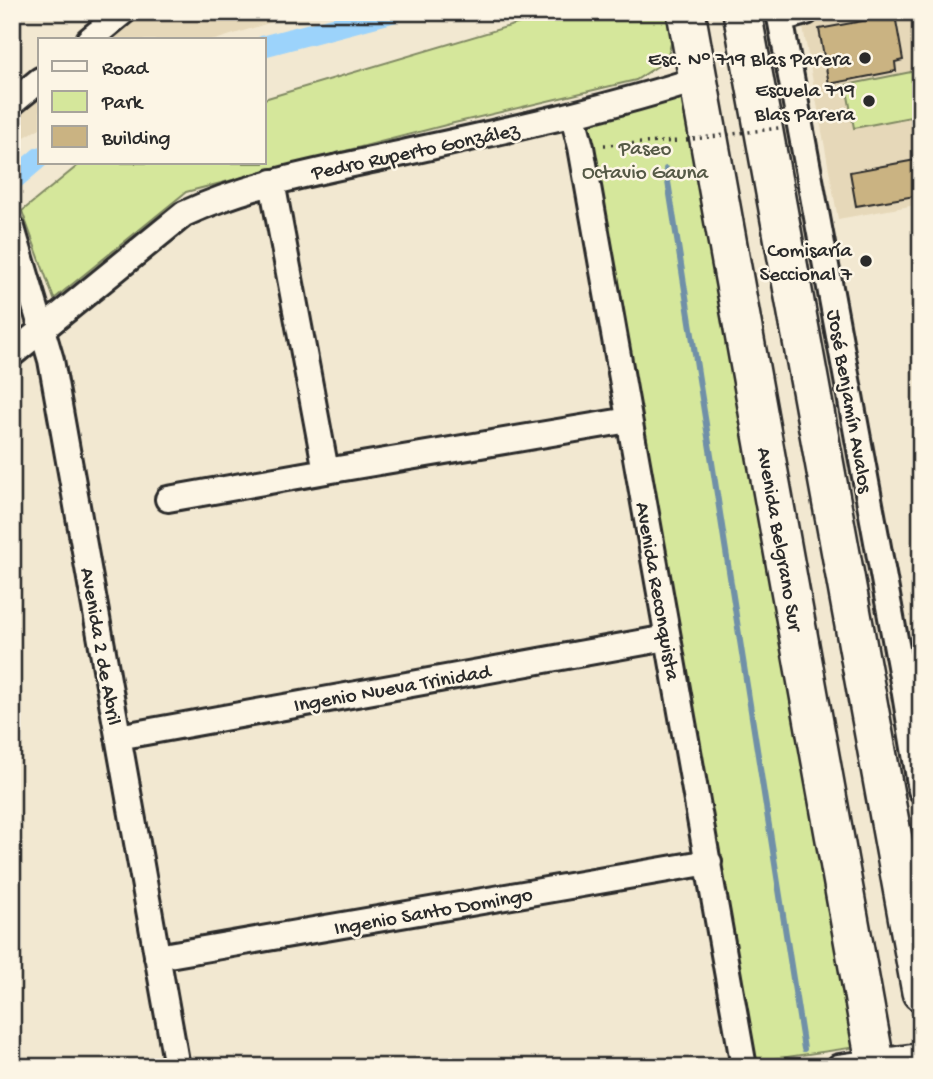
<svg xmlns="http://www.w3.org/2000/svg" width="933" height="1079" font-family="'Gochi Hand',sans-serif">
  <rect width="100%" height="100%" fill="#f2e8d1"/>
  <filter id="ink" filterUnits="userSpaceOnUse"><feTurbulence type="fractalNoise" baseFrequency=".0143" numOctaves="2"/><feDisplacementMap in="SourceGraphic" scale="14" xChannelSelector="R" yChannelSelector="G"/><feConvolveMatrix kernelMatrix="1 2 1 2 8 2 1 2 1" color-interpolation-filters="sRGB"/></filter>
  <g filter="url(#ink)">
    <!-- built -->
    <path fill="#e6d8b9" d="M144,12h159l-88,28h-105z
      M841,12h80v192l-83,15 -36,-197z
      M40,97v31l-17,10 -11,-14z"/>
    <!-- green -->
    <path fill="#d5e79b" stroke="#808963" stroke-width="2" d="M557,12h113l4,19 -7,29 -31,20 -186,44 -264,68 -132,107 -32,-88 59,-48h183v-64z
      M921,70v45l-67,13 -8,-43z
      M689,89l168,958 -104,15 -171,-942z"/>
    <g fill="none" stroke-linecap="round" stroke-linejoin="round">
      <!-- stream -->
      <path stroke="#6f90a8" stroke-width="6" d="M666,169l138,880"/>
      <!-- canal -->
      <path stroke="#9cd3fb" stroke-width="21" d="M264,46l129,-34
        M12,181l28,-24"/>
    </g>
    <!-- building -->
    <path fill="#cab382" stroke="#2b2b2b" stroke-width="2" d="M895,15l8,45 -8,2 1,9 -67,13 -10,-55z
      M921,159v36l-65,11 -6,-34z"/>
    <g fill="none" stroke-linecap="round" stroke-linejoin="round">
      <!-- minor casing -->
      <g stroke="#2b2b2b" stroke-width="30">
        <path id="minor" d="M779,12l124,670 18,108
          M780,19l26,-7
          M89,40l34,-28
          M12,103l28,-23
          M573,116l8,31 163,920
          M272,182l54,289
          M12,228l39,132 126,707
          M12,354l172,-140c67,-31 138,-43 210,-59 103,-23 204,-44 305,-76
          M168,499l158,-28 303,-51
          M118,737l549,-99
          M157,957l552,-95
          M839,1067l82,-11"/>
      </g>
      <!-- highway casing -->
      <g stroke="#2b2b2b" stroke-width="42">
        <path id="highway" d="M686,12l190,1055
          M742,12l179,980"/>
      </g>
      <!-- path -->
      <path stroke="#2b2b2b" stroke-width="3.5" stroke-dasharray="2 5" stroke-linecap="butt" d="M604,145l76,-4"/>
      <!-- minor -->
      <use href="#minor" stroke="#fcf5e5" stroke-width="24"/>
      <!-- highway -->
      <use href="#highway" stroke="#fcf5e5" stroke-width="37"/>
      <!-- path-bridge -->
      <path stroke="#2b2b2b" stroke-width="3.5" stroke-dasharray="2 5" stroke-linecap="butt" d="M686,140l93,-12"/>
    </g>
  </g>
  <!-- markers -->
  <g fill="#2b2b2b" stroke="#fcf5e5" stroke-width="2.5">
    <circle cx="865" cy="58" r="7"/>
    <circle cx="869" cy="101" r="7"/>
    <circle cx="866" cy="261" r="7"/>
  </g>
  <g text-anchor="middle" stroke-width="5" stroke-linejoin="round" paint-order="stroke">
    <!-- poi labels -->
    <g font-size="21" fill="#2b2b2b" stroke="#fcf5e5" text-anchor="end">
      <text x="851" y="65">Esc. N° 719 Blas Parera</text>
      <text x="855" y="96">Escuela 719<tspan x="855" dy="24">Blas Parera</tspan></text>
      <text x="852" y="256">Comisaría<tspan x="852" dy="24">Seccional 7</tspan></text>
    </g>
    <!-- park labels -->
    <g font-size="21" fill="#565a47" stroke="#fcf5e5">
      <text x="645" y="154">Paseo<tspan x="645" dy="24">Octavio Gauna</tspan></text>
    </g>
    <!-- street labels -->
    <g font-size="21" fill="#2b2b2b" stroke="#fcf5e5">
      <text transform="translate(415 150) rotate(-12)" y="7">Pedro Ruperto González</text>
      <text transform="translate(851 401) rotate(80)" y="7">José Benjamín Avalos</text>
      <text transform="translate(781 539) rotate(80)" y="7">Avenida Belgrano Sur</text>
      <text transform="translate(659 591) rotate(80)" y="7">Avenida Reconquista</text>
      <text transform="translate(102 646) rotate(80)" y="7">Avenida 2 de Abril</text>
      <text transform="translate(392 687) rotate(-10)" y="7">Ingenio Nueva Trinidad</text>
      <text transform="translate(433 910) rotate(-10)" y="7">Ingenio Santo Domingo</text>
    </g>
  </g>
  <!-- margin -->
  <rect width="933" height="1079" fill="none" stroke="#fcf5e5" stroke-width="42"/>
  <rect x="21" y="21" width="891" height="1037" fill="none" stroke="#2b2b2b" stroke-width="2.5" filter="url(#ink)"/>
  <!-- legend -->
  <rect x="38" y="38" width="228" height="126" fill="#fcf5e5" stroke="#a8a49b" stroke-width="2"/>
  <rect x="52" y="61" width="35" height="10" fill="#fcf5e5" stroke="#a8a49b" stroke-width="2"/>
  <text x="102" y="74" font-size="21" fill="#2b2b2b">Road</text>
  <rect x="52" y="91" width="35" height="21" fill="#d5e79b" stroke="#a8a49b" stroke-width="2"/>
  <text x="102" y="108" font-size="21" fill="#2b2b2b">Park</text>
  <rect x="52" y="126" width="35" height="21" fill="#cab382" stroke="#a8a49b" stroke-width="2"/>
  <text x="102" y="144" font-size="21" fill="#2b2b2b">Building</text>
</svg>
